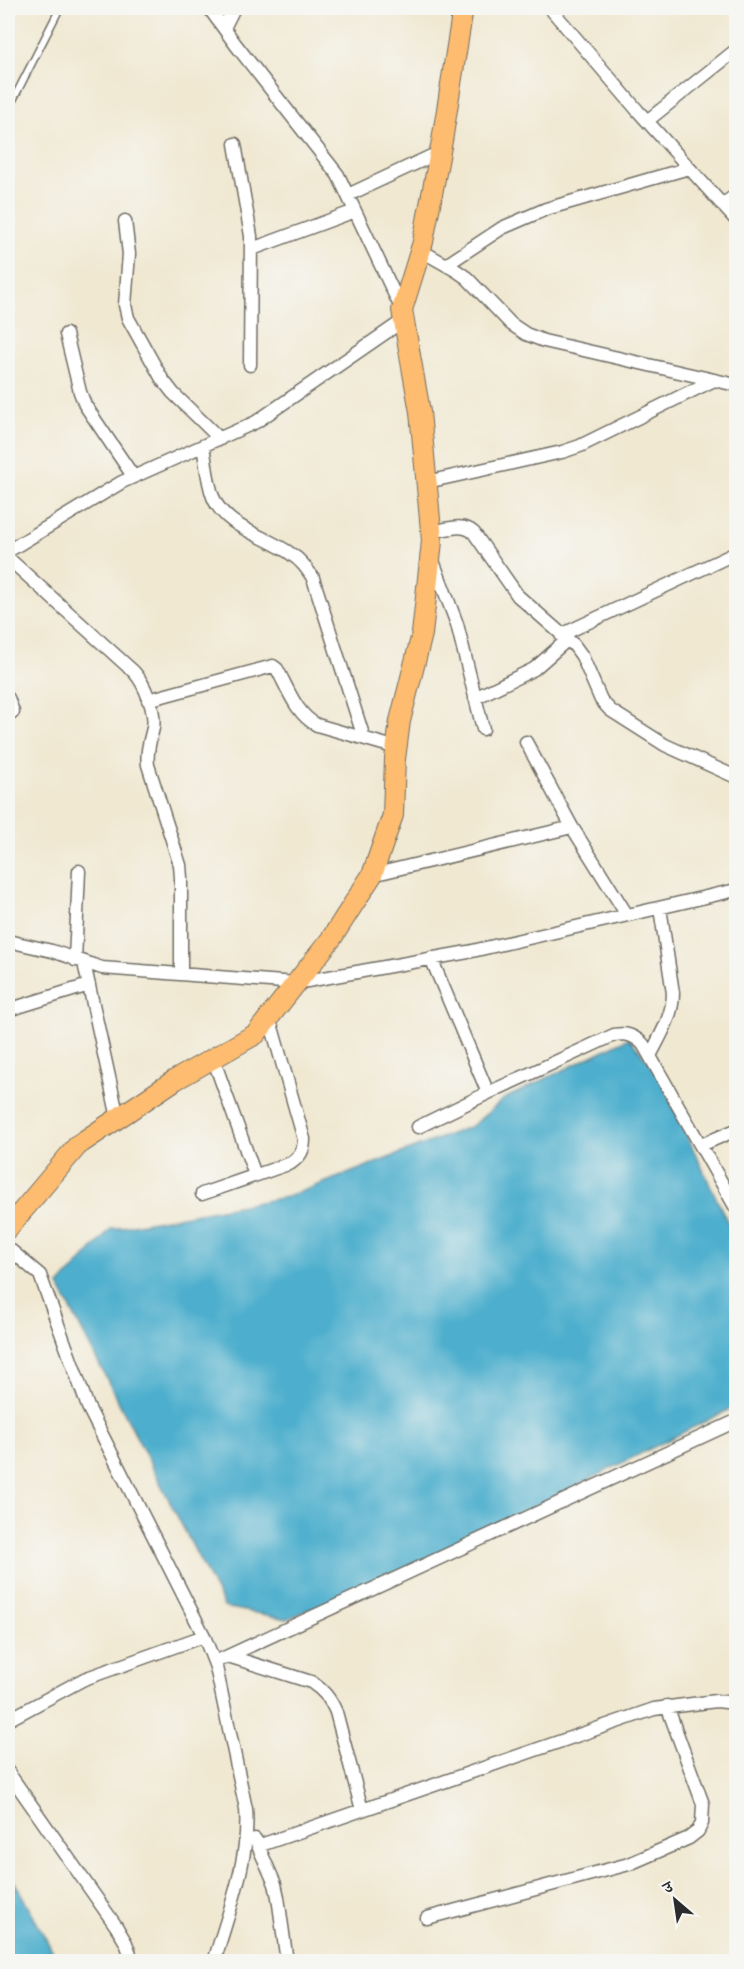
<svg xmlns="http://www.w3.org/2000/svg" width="744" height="1969" font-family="Vollkorn,'Noto Serif Devanagari',serif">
  <rect width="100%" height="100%" fill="#f6f6f2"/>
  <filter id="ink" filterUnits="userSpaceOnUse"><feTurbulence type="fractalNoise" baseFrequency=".0167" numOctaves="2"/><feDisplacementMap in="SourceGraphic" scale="12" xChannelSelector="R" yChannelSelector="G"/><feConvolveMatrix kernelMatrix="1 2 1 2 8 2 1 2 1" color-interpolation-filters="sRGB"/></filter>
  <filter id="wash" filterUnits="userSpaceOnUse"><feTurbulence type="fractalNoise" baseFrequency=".008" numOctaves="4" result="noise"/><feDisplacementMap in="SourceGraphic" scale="24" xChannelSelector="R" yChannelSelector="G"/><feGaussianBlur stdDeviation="1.35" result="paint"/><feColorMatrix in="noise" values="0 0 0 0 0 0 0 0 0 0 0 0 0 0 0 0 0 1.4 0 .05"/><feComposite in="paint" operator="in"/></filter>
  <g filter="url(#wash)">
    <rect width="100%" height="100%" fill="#f0e8d1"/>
    <!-- water -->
    <path fill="#4eafcd" stroke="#3c6d7c" stroke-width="1.5" d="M629,1038l28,34 79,168v166l-320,160 -129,53 -63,-12 -165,-321 52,-57 176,-32 185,-71 32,-27z
      M8,1870l50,91h-50z"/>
  </g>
  <g filter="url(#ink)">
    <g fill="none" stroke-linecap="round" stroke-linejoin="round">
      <!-- service casing -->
      <g stroke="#706d65" stroke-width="9">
        <path id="service" d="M8,110l52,-102"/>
      </g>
      <!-- minor casing -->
      <g stroke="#706d65" stroke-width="15">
        <path id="minor" d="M209,8l27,37 102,130 64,135
          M550,8l88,103 98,109
          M224,28l10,-20
          M647,121l89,-71
          M235,144l16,92 -1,129
          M348,195l92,-43
          M722,205l14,-10
          M125,221l4,33 -4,51 3,13 34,61 11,14 47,46
          M252,249l103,-38
          M420,250l37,21 10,7 44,46 15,10 18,7 192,44
          M446,265l56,-37 44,-19 143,-41
          M66,334l14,58 5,13 48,71
          M203,446c3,16 4,35 10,51 12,31 54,39 78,57 10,6 16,15 22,24l51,160
          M427,482l135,-30 18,-6 134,-66
          M431,532c14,-2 32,-10 43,1l44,63 56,49 8,11 19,44 9,10 55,35 71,32
          M8,551l114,-69 134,-60 148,-102
          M8,558l126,114c11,12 22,40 19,56 -3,13 -7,24 -5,37l32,100 1,13v96
          M433,561l24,63 26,105
          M561,635l175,-82
          M8,698l5,14
          M475,698l59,-29 33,-29
          M148,700l125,-34 4,3c11,20 19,45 40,56l80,23
          M526,742l46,85 55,88
          M372,875l200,-48
          M8,941l44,10 50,17 194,15 172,-31 268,-62
          M431,958l57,135
          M75,960l4,-89
          M84,963l34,155
          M8,1010l81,-25
          M650,1056c10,-20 23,-40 23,-63l-13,-85
          M213,1058l42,117
          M418,1127l70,-34 126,-58c13,-2 19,0 29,9l93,164
          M701,1145l35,-15
          M202,1194l89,-31c9,-7 13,-12 13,-24l-35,-122
          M8,1248l32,27 48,132 116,229 12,31 30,142c4,51 -18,104 -32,153
          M228,1656l83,26c12,8 19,16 25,30l26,98
          M215,1662l521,-241
          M8,1720l76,-41 120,-43
          M8,1772l108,154 10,17 7,19
          M255,1839l20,45 3,13 9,65
          M258,1846l396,-137 62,-8 20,2
          M427,1918l202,-54 60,-26 9,-7 4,-8 1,-19 -36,-98"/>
      </g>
      <!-- primary casing -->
      <g stroke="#706d65" stroke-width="22">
        <path id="primary" d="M8,1228l70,-83 97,-65 81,-46 75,-95 41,-64 21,-60 2,-56 5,-38 22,-87 10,-93 -12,-129 -18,-102 21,-68 19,-101 21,-133"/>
      </g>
      <!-- service -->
      <use href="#service" stroke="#fff" stroke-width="6"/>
      <!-- minor -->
      <use href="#minor" stroke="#fff" stroke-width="12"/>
      <!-- primary -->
      <use href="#primary" stroke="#fdbc6f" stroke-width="20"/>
    </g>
  </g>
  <!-- margin -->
  <rect width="744" height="1969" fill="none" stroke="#f6f6f2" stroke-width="30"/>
  <!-- north arrow -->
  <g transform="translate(675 1900) rotate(331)" stroke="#f6f6f2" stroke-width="4.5" paint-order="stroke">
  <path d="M0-4.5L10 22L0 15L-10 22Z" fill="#2b2b2b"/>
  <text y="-9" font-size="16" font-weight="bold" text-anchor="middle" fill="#2b2b2b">उ</text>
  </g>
</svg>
